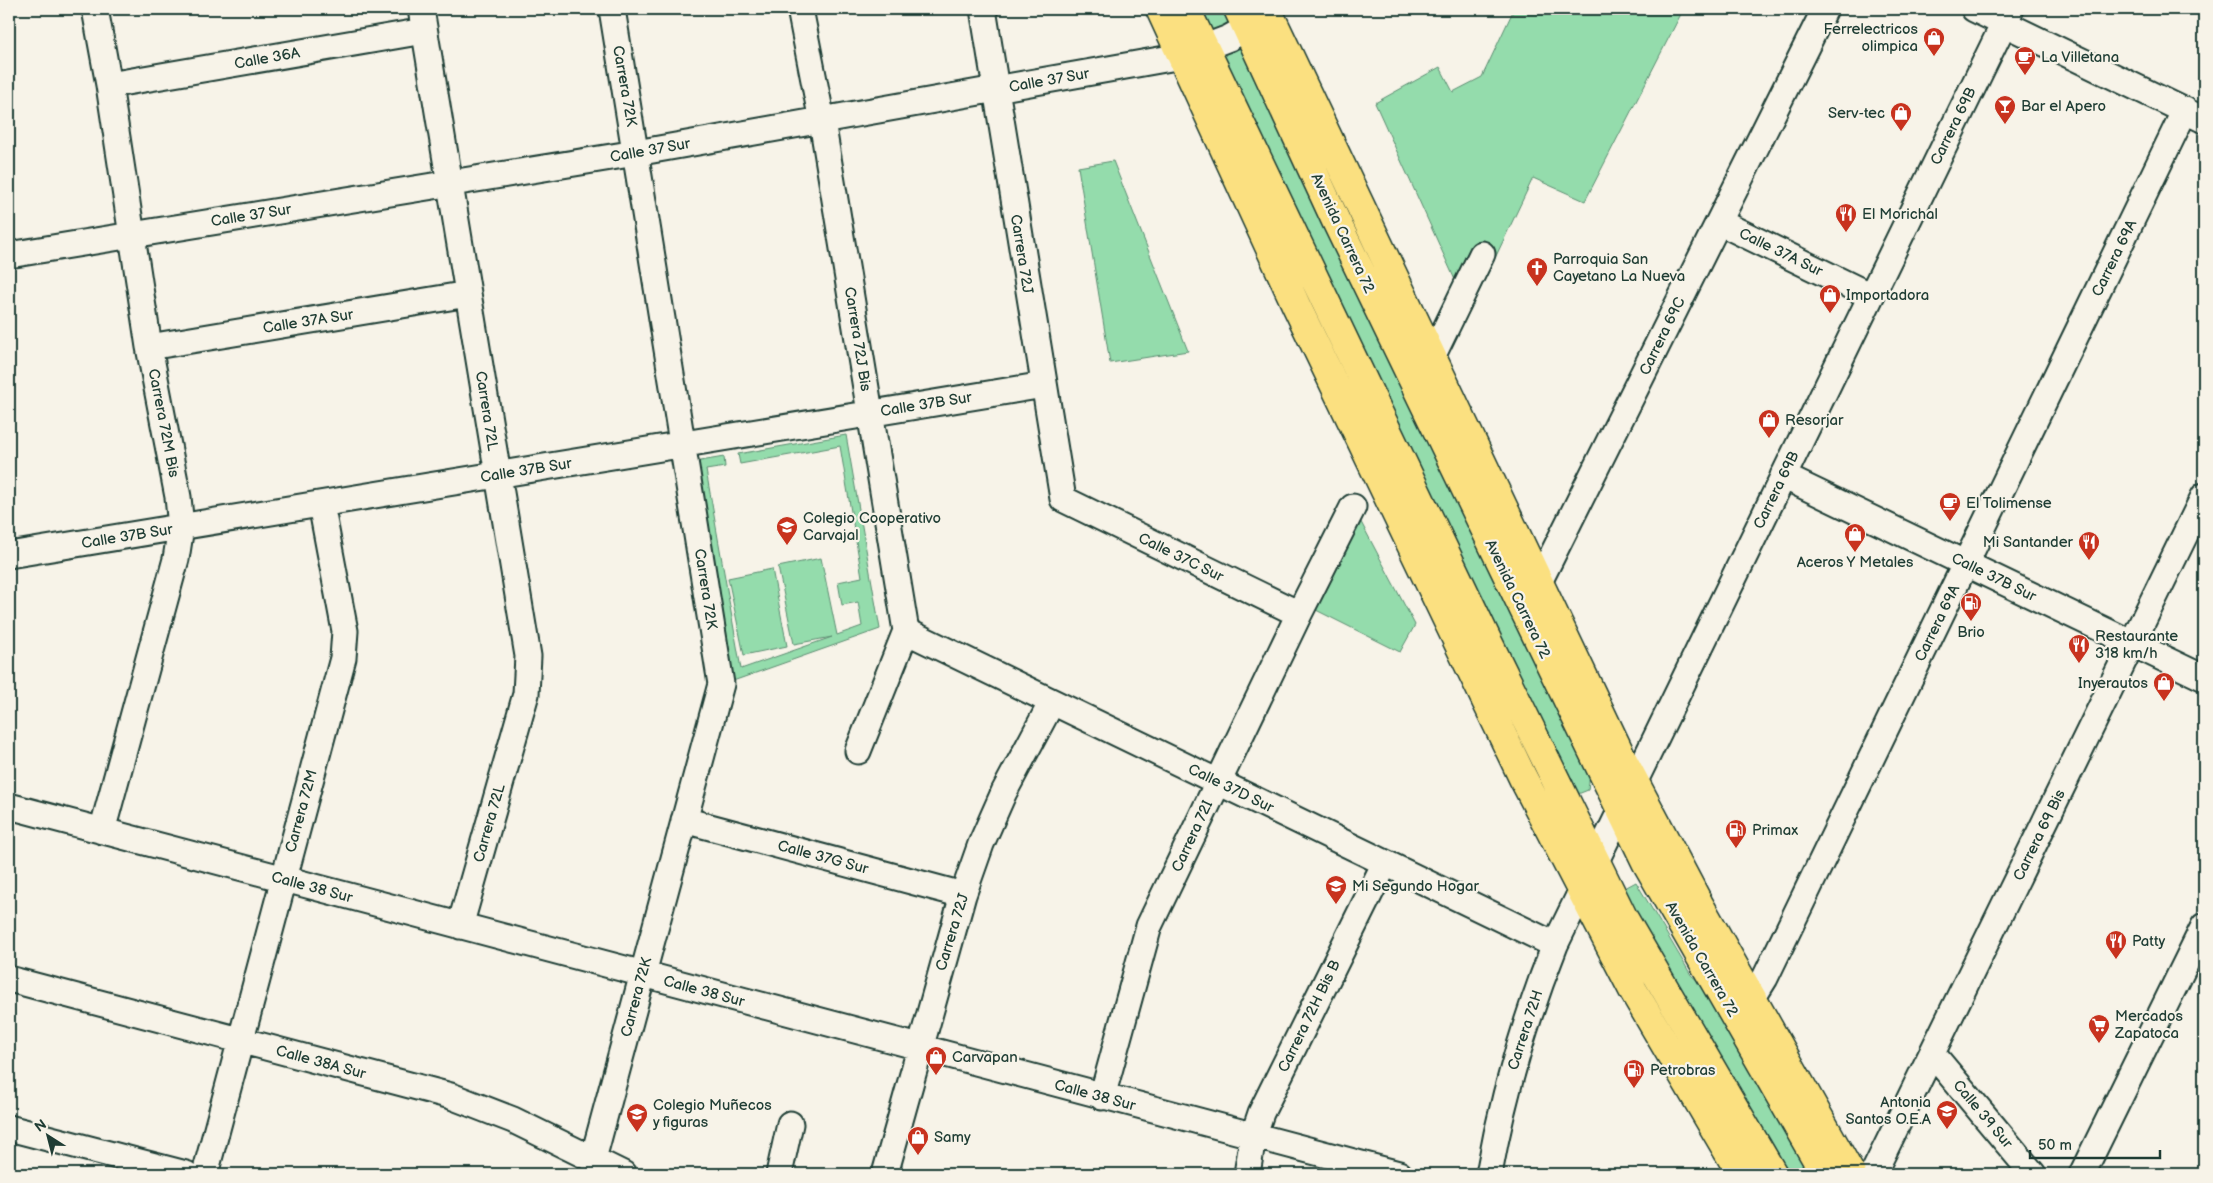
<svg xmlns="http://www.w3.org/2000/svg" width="2213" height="1183" font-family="'Balsamiq Sans',sans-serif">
  <rect width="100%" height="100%" fill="#f7f3e8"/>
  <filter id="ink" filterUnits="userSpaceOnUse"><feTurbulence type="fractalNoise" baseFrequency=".02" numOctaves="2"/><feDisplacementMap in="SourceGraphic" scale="10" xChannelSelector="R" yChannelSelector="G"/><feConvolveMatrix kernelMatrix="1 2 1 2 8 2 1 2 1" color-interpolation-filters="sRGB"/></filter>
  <g filter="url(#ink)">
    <!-- green -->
    <path fill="#94dcac" stroke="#5a8c70" d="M1194,9h31l8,16 -25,12z
      M1514,9h161l7,3 -97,189 -52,-23 -55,116 -22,-12 -81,-179 65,-36 13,25 29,-15z
      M1241,45l349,728 -2,17 -10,4 -4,-3 -77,-143 -280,-593z
      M1113,161l75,190 -78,12 -32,-196z
      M846,435l34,194 -147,52 -38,-219 29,-5 1,10 -19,3 35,199 91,-32 -38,7 -16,-77 43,-9 16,77 25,-9 -4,-24 -16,3 -4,-23 24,-5 -22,-131 -100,18 -2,-10z
      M1353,507l62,118 -15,27 -96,-48z
      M772,569l15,77 -43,9 -16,-77z
      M1636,882l55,93 22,19 106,180h-29l-82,-134 -85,-151z"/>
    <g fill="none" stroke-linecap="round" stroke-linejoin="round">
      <!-- minor casing -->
      <g stroke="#1f3d34" stroke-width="29">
        <path id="minor" d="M95,9l14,76 40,262 29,150 3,30 -5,32 -74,272
          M421,9l107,647 -2,38 -66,232
          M800,9l22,112 84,510 -48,120
          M983,9l80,490 236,115
          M1974,9l230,111
          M109,85l315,-54
          M1719,222l152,74
          M9,255l627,-102 546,-97 47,-18 34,-19
          M149,347l319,-53
          M1432,357l50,-103
          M1783,476l421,202
          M9,555l1035,-170
          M1539,582l286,-573
          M906,631l649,314
          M9,806l1390,368
          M684,820l279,75
          M9,979l442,117 62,24 110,54
          M1752,999l13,-21 420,-868
          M1932,1053l101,121
          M1102,1097l47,-171 150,-312 54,-107
          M9,1128l177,46
          M593,1159l128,-475 -109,-675
          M205,1174l138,-516 2,-27 -24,-127
          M779,1174l11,-50
          M885,1174l78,-279 18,-51 23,-52 48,-90
          M1247,1174l6,-37 8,-24 124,-250
          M1489,1174c14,-79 36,-154 66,-229l456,-936
          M1873,1174l331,-678
          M2082,1174l122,-248"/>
      </g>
      <!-- highway casing -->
      <g stroke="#1f3d34" stroke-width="31">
        <path id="highway" d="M1160,9l136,296 227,473 110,212 108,184
          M1186,9l303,635 134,273 150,257
          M1238,9l98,212 310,641 179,312
          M1267,9l357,753 75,142 152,270"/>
      </g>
      <!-- minor -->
      <use href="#minor" stroke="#f7f3e8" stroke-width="25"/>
      <!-- highway -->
      <use href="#highway" stroke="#fbe080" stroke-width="28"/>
    </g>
  </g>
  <!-- icons -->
  <defs>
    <g id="shop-pin" transform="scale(1.125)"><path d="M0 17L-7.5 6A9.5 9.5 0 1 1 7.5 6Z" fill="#c8321e" stroke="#f7f3e8"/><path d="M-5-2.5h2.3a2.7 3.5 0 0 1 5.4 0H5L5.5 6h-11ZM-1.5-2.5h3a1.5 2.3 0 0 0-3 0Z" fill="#fff"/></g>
    <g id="cafe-pin" transform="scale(1.125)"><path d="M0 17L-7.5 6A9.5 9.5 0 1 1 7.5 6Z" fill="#c8321e" stroke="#f7f3e8"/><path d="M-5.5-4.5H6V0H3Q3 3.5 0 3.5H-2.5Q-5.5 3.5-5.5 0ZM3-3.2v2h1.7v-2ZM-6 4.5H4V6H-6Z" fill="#fff"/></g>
    <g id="bar-pin" transform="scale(1.125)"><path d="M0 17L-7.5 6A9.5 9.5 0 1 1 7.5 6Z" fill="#c8321e" stroke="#f7f3e8"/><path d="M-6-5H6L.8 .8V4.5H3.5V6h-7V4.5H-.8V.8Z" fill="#fff"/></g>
    <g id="restaurant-pin" transform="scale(1.125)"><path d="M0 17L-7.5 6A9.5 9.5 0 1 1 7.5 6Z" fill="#c8321e" stroke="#f7f3e8"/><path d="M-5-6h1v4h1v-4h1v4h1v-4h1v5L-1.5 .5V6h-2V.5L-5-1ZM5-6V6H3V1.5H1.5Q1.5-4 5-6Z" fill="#fff"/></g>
    <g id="church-pin" transform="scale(1.125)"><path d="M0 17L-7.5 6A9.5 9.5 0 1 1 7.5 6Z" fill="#c8321e" stroke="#f7f3e8"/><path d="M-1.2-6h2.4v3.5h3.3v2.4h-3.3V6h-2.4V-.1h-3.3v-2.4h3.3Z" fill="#fff"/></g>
    <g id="school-pin" transform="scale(1.125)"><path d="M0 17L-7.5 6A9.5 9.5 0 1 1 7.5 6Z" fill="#c8321e" stroke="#f7f3e8"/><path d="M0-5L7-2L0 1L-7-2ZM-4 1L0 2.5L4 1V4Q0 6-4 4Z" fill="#fff"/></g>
    <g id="fuel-pin" transform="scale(1.125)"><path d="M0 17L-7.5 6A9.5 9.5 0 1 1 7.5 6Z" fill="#c8321e" stroke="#f7f3e8"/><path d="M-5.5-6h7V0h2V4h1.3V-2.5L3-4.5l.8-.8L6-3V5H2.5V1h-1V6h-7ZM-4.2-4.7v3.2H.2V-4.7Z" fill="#fff"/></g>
    <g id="supermarket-pin" transform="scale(1.125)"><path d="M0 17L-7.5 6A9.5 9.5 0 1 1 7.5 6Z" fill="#c8321e" stroke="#f7f3e8"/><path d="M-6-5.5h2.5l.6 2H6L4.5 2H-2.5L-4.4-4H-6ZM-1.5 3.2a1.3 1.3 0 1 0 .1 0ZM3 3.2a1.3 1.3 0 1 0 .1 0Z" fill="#fff"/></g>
  </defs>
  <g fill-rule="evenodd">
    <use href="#shop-pin" x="1934" y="38"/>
    <use href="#cafe-pin" x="2025" y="57"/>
    <use href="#bar-pin" x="2005" y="106"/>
    <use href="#shop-pin" x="1901" y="113"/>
    <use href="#restaurant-pin" x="1846" y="214"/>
    <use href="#church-pin" x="1537" y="268"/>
    <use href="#shop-pin" x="1830" y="295"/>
    <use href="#shop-pin" x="1769" y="420"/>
    <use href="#cafe-pin" x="1950" y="503"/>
    <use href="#school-pin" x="787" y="527"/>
    <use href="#shop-pin" x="1855" y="534"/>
    <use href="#restaurant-pin" x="2089" y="542"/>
    <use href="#fuel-pin" x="1971" y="603"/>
    <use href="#restaurant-pin" x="2079" y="645"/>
    <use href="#shop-pin" x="2164" y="683"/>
    <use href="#fuel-pin" x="1736" y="830"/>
    <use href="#school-pin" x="1336" y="886"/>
    <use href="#restaurant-pin" x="2116" y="941"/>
    <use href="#supermarket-pin" x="2099" y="1025"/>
    <use href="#shop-pin" x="936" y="1057"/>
    <use href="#fuel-pin" x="1634" y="1070"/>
    <use href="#school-pin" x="1947" y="1111"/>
    <use href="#school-pin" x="637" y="1114"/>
    <use href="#shop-pin" x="918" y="1137"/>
  </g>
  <g text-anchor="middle" stroke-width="4.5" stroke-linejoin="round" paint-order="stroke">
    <!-- poi labels -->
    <g font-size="15" fill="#1f3d34" stroke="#f7f3e8" text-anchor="start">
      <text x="1918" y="34" text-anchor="end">Ferrelectricos<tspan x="1918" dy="17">olimpica</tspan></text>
      <text x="2041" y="62">La Villetana</text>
      <text x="2021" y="111">Bar el Apero</text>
      <text x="1885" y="118" text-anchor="end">Serv-tec</text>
      <text x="1862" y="219">El Morichal</text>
      <text x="1553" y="264">Parroquia San<tspan x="1553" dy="17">Cayetano La Nueva</tspan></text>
      <text x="1846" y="300">Importadora</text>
      <text x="1785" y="425">Resorjar</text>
      <text x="1966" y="508">El Tolimense</text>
      <text x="803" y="523">Colegio Cooperativo<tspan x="803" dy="17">Carvajal</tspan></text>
      <text x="2073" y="547" text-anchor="end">Mi Santander</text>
      <text x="1855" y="567" text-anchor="middle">Aceros Y Metales</text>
      <text x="1971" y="637" text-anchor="middle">Brio</text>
      <text x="2095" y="641">Restaurante<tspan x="2095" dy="17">318 km/h</tspan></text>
      <text x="2148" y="688" text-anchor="end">Inyerautos</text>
      <text x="1752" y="835">Primax</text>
      <text x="1352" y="891">Mi Segundo Hogar</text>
      <text x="2132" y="946">Patty</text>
      <text x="2115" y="1021">Mercados<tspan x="2115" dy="17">Zapatoca</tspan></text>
      <text x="952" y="1062">Carvapan</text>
      <text x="1650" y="1075">Petrobras</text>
      <text x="1931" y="1107" text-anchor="end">Antonia<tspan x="1931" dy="17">Santos O.E.A</tspan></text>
      <text x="653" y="1110">Colegio Muñecos<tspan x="653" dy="17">y figuras</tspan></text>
      <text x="934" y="1142">Samy</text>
    </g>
    <!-- street labels -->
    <g font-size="15" fill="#1f3d34" stroke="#f7f3e8">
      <text transform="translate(267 58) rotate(-10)" y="5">Calle 36A</text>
      <text transform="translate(1049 80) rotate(-10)" y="5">Calle 37 Sur</text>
      <text transform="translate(625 86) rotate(80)" y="5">Carrera 72K</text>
      <text transform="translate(1953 126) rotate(-64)" y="5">Carrera 69B</text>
      <text transform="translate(650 150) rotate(-10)" y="5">Calle 37 Sur</text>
      <text transform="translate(251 215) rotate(-9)" y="5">Calle 37 Sur</text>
      <text transform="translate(1343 233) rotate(65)" y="5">Avenida Carrera 72</text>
      <text transform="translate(1781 252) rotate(26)" y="5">Calle 37A Sur</text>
      <text transform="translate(1022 254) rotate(81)" y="5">Carrera 72J</text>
      <text transform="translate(2114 258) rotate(-64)" y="5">Carrera 69A</text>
      <text transform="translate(308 321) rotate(-9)" y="5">Calle 37A Sur</text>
      <text transform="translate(1662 336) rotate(-64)" y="5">Carrera 69C</text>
      <text transform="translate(858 339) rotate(81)" y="5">Carrera 72J Bis</text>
      <text transform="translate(926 404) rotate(-9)" y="5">Calle 37B Sur</text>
      <text transform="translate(487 411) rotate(81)" y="5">Carrera 72L</text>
      <text transform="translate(164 423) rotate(79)" y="5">Carrera 72M Bis</text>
      <text transform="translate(526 470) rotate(-9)" y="5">Calle 37B Sur</text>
      <text transform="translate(1776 490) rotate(-64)" y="5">Carrera 69B</text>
      <text transform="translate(127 536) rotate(-9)" y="5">Calle 37B Sur</text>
      <text transform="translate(1181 557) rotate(26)" y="5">Calle 37C Sur</text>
      <text transform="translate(1994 577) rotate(26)" y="5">Calle 37B Sur</text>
      <text transform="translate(706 589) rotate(81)" y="5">Carrera 72K</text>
      <text transform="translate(1518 599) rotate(64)" y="5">Avenida Carrera 72</text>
      <text transform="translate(1937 623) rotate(-64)" y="5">Carrera 69A</text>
      <text transform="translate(1231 788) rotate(26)" y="5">Calle 37D Sur</text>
      <text transform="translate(301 811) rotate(-75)" y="5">Carrera 72M</text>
      <text transform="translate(489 823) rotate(-74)" y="5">Carrera 72L</text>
      <text transform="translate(2039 835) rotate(-64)" y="5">Carrera 69 Bis</text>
      <text transform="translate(1192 836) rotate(-65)" y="5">Carrera 72I</text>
      <text transform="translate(823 857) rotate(15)" y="5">Calle 37G Sur</text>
      <text transform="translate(312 887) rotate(15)" y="5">Calle 38 Sur</text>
      <text transform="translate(952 932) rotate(-73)" y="5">Carrera 72J</text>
      <text transform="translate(1702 959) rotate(60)" y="5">Avenida Carrera 72</text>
      <text transform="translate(704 991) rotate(15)" y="5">Calle 38 Sur</text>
      <text transform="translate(636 997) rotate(-75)" y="5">Carrera 72K</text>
      <text transform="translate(1309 1016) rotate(-64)" y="5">Carrera 72H Bis B</text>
      <text transform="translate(1525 1030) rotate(-72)" y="5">Carrera 72H</text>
      <text transform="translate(321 1062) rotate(15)" y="5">Calle 38A Sur</text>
      <text transform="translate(1095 1095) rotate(15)" y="5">Calle 38 Sur</text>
      <text transform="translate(1983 1114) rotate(50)" y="5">Calle 39 Sur</text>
    </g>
  </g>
  <!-- margin -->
  <rect width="2213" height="1183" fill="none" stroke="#f7f3e8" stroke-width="30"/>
  <rect x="15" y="15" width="2183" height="1153" fill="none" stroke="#1f3d34" stroke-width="2" filter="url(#ink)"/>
  <!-- north arrow -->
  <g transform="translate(48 1136) rotate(324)" stroke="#f7f3e8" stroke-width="4" paint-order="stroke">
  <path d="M0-4L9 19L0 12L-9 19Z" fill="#1f3d34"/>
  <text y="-8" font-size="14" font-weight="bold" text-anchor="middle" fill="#1f3d34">N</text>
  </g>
  <!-- scale -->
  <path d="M2030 1150v8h130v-8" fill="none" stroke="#1f3d34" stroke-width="2.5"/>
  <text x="2038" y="1150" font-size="15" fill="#1f3d34" stroke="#f7f3e8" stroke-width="4" paint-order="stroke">50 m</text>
</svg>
